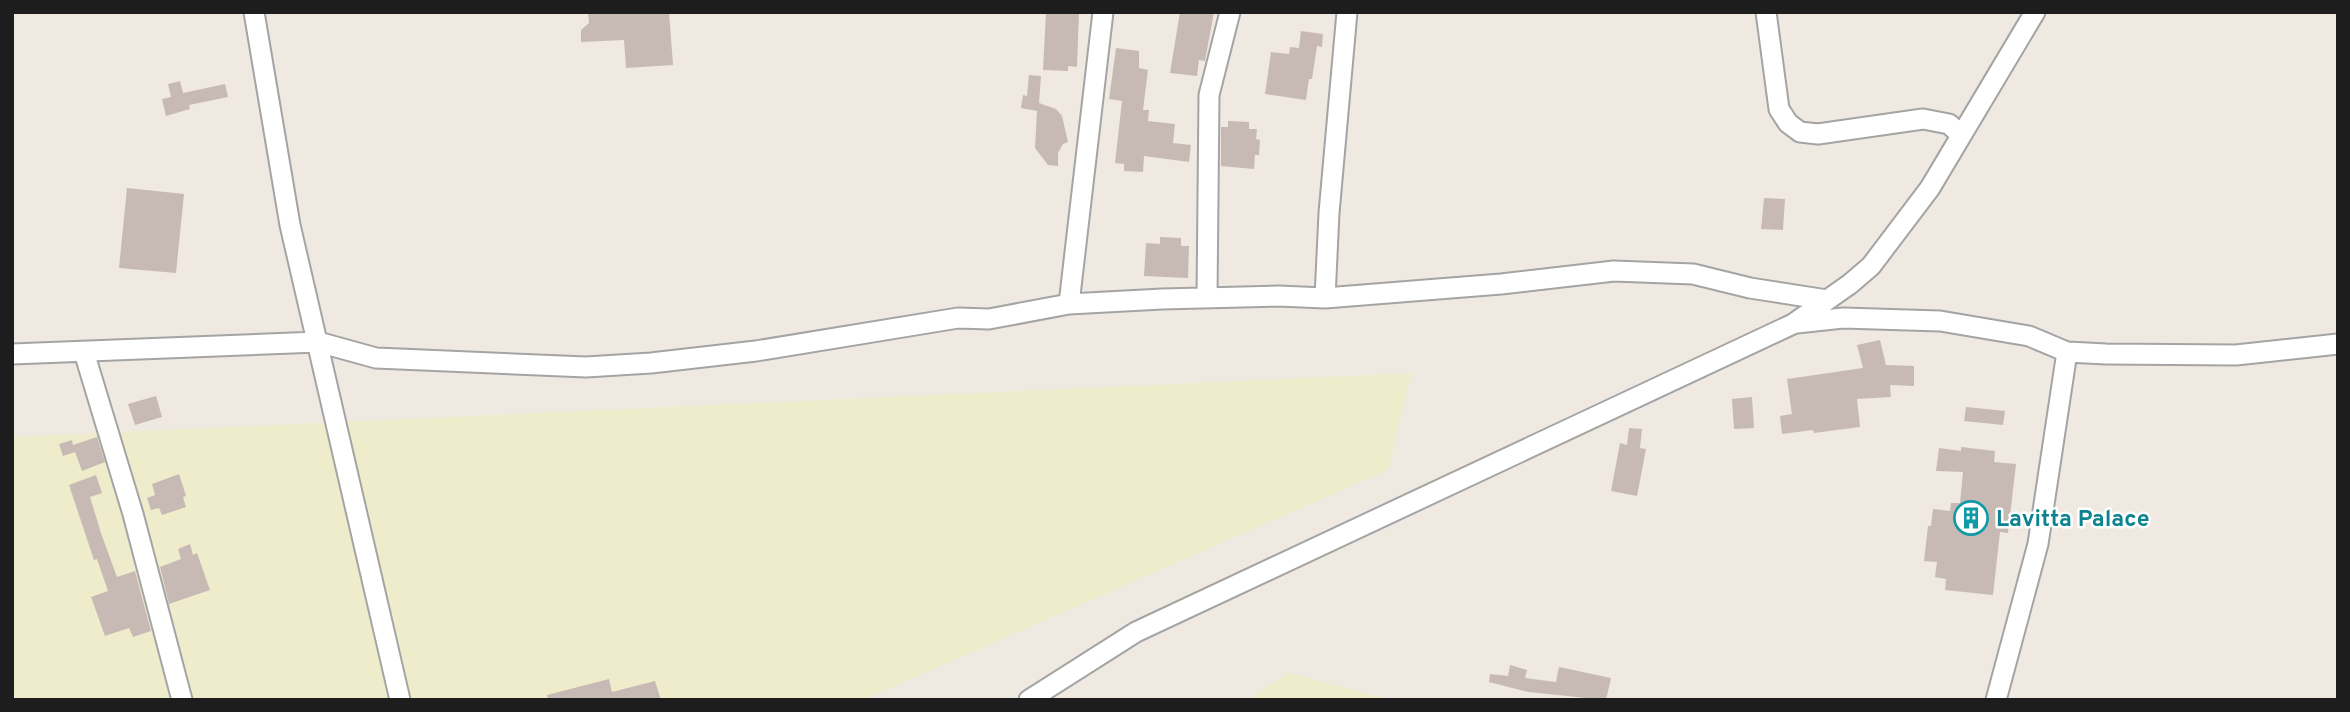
<svg xmlns="http://www.w3.org/2000/svg" width="2350" height="712" font-family="Overpass,sans-serif">
  <rect width="100%" height="100%" fill="#efe9e2"/>
  <!-- farmland -->
  <path fill="#efeccc" d="M1412,373l-24,97 -525,230h-851v-263z
    M1289,673l104,27h-146z"/>
  <!-- building -->
  <path fill="#c7bab5" d="M588,12h81l4,53 -47,3 -2,-28 -43,2v-12l8,-7z
    M1046,12h33l-2,55 -9,-1v5l-25,-1z
    M1180,12h34l-9,49 -6,-1 -2,16 -27,-3z
    M1301,31l22,3 -1,13 -5,-1 -5,33h-3l-3,21 -41,-6 6,-42 18,2 1,-7 9,1z
    M1116,48l23,3v17l9,2 -5,40h6l-1,11 27,3 -2,19 18,2 -2,17 -45,-6 -1,16 -19,-1v-7l-9,-1 7,-62 -13,-2z
    M1029,75l12,1 -2,27 17,6 6,7 6,26 -5,2 -5,9v13l-10,-1 -13,-17 2,-37 -16,-3 2,-13 4,1z
    M180,81l3,12 42,-9 3,13 -39,8 1,4 -24,7 -4,-17 9,-2 -3,-13z
    M1228,121l21,1v7h8l-1,10 4,1 -1,15h-4l-1,14 -33,-3v-39h7z
    M127,188l57,6 -8,79 -57,-5z
    M1764,198l21,1 -2,31 -22,-1z
    M1160,237l21,1v8h8l-1,32 -44,-2 2,-33 14,1z
    M1880,340l6,25 28,1v20l-24,-1 1,12 -34,2 3,28 -46,6 -1,-3 -31,4 -2,-18 12,-2 -5,-35 76,-11 -6,-23z
    M156,396l6,21 -27,8 -7,-21z
    M1752,397l2,31 -20,1 -2,-30z
    M1966,407l39,4 -2,14 -39,-4z
    M1629,428l13,1 -2,19 6,1 -9,47 -26,-5 9,-48 7,2z
    M97,437l8,25 -23,9 -7,-19 -12,4 -4,-12 13,-4 1,5z
    M1961,447l34,4 -1,11 22,2 -8,69 -8,-1 -7,63 -48,-5 1,-11 -11,-2 2,-15 -13,-1 4,-35h3l2,-17 17,2 1,-8h9l3,-31 -27,-1 3,-23 22,3z
    M179,474l7,22 -3,1 3,10 -24,8 -3,-7 -8,2 -4,-12 8,-3 -3,-11z
    M96,475l6,18 -12,4 11,36 16,44 18,-6 16,60 -18,6 -4,-9 -24,8 -14,-39 17,-6 -11,-32 -3,1 -25,-75z
    M190,544l3,11 4,-2 13,37 -41,14 -9,-37 21,-8 -3,-10z
    M1510,665l17,5 -2,8 31,4 3,-15 52,11 -5,22 -78,-8 -39,-10 1,-8 18,2z
    M609,679l3,13 43,-11 6,19h-113l-1,-5z"/>
  <g fill="none" stroke-linecap="round" stroke-linejoin="round">
    <!-- minor casing -->
    <g stroke="#a4a4a4" stroke-width="23">
      <path id="minor" d="M254,12l36,213 110,475
        M1766,12l13,97 9,14 12,9 18,2 105,-15 26,5 12,11
        M1207,298l2,-203 21,-83
        M1325,298l4,-85 18,-201
        M1069,304l34,-292
        M1797,323l46,-5 97,3 89,15 38,16 39,2 130,1 102,-11
        M84,352l49,162 49,186
        M12,354l306,-12 58,16 210,9 65,-4 105,-12 202,-33 31,1 80,-15 93,-5 116,-3 47,2 176,-14 113,-13 79,3 57,14 77,12
        M1029,700l107,-68 657,-308 57,-40 21,-18 59,-78 105,-176
        M1996,700l42,-156 29,-192"/>
    </g>
    <!-- minor -->
    <use href="#minor" stroke="#fff" stroke-width="19"/>
  </g>
  <!-- icons -->
  <defs>
    <g id="building-ring" transform="scale(1.75)"><circle r="9.5" fill="#fff" stroke="#0f9aa8" stroke-width="1.5"/><path d="M-4-6H4V6H1V3H-1V6H-4ZM-2.5-4.3h1.7v1.8h-1.7ZM.8-4.3h1.7v1.8H.8ZM-2.5-1h1.7V.8h-1.7ZM.8-1h1.7V.8H.8Z" fill="#0f9aa8"/></g>
  </defs>
  <g fill-rule="evenodd">
    <use href="#building-ring" x="1971" y="518"/>
  </g>
  <g text-anchor="middle" stroke-width="5" stroke-linejoin="round" paint-order="stroke">
    <!-- culture labels -->
    <g font-size="23" font-weight="bold" fill="#0d838f" stroke="#fff" text-anchor="start">
      <text x="1996" y="526">Lavitta Palace</text>
    </g>
  </g>
  <!-- border -->
  <rect width="2350" height="712" fill="none" stroke="#1d1d1d" stroke-width="28"/>
</svg>
